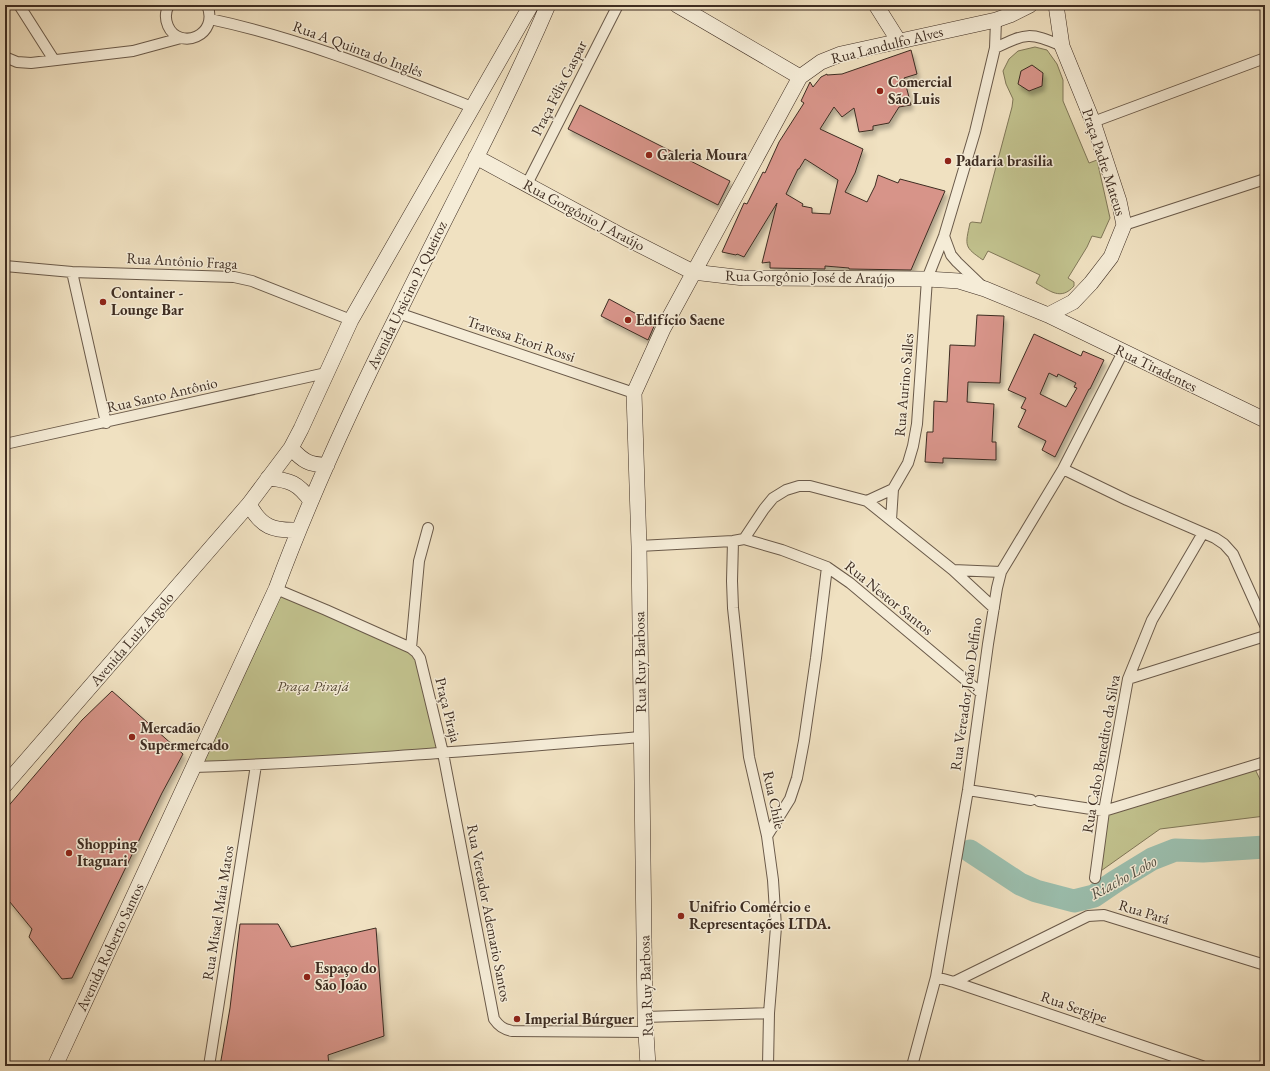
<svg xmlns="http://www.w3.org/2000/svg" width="1270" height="1071" font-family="'EB Garamond',serif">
  <defs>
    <filter id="shadow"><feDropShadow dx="2.5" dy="4.5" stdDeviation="2" flood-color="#0004"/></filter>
  </defs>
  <rect width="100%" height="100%" fill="#f0e1c1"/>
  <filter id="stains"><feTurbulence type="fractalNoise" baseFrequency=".005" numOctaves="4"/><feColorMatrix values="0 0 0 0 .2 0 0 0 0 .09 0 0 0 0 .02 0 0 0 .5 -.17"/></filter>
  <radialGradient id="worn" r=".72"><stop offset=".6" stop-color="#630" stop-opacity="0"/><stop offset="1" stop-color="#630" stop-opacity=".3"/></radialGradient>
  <!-- green -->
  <path fill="#c1c18d" stroke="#807758" d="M1035,47l12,3 10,14 6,16v21l26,62 8,-3 13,58 -9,20 -9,-2 -5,11 -19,31 6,4v4c-13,15 -24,5 -38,-3l4,-8 -52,-24 -5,9c-19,-13 -18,-14 -13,-37l2,-1 9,1 31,-116 1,-8 -7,-15 -3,-13 6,-12 9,-8z
    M276,589l135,59 9,10 23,95 -249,14z
    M1255,769l10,21v26l-105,13 -62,44 9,-62z"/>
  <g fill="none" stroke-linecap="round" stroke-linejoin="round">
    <!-- river -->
    <path stroke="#9bbead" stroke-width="23" d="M970,851l50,33 16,7 38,10 20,-5 22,-15 36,-22 23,-9 28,1 62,-4"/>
  </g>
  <!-- building -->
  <path fill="#d79489" stroke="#3e2d22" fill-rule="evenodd" filter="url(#shadow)" d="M911,50l6,24 -13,4 7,27 -12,2 -10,16 -16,3v4l-14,2 -5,-24 -12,9 -8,-10 -14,22 43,20 -8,24 -10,19 22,10 8,-16 3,-11 20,8 2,-4 45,12 -34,79 -62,-1v-1l-24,-2v3l-55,-1v-6l-8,1 15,-60 -33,54 -7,-3 -1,1 -14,-3 22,-49 3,1 16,-32 2,1 14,-31 25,-39 -3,-2 9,-19 3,5 8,-10 6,-3v1l15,-1zM805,159l33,21 -8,34 -18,-1v-5l-10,-2 1,-2 -17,-10 12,-25h1z
    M1032,65l11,8 -1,13 -13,5 -11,-7 3,-13z
    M580,105l150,76 -12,24 -150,-76z
    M609,299l46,25 -7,16 -47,-24z
    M977,315l27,1 -4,67 -32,-1 -1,20 27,2 -2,38h4v18l-53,-2v5l-18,-1 2,-30h6l1,-31 13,1 3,-57 25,1z
    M1034,334l47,22 2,-5 21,9 -14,29h-1l-34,68 -13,-7 4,-9 -28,-14 8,-17 -5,-2 5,-10 -18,-8zM1049,373l8,4 1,-3 18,9 -2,4 3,1 -11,19 -26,-13z
    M112,691l71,63 -21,39 -90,185 -10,1 -33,-42 3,-8 -27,-33v-86l77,-90z
    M240,924h38l13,23 85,-19 8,108 -56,19 1,11h-109l10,-58z"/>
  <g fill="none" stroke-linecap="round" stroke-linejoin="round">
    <!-- street casing -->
    <g stroke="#6a5a4a" stroke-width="12">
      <path id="street" d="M19,5l35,55
        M169,5c-4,7 -4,14 -1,21 11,25 52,10 39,-21
        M210,19c90,19 176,54 262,88
        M995,48c32,-15 34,-16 67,-2
        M5,57l12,5 14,1 102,-12 48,-13
        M1093,122l172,-64
        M527,184l91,-179
        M1124,225l141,-46
        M944,236l7,19 6,7 25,24
        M5,266l67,6 162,5 18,4 99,39
        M72,272l34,151
        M398,313l236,80
        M5,444l321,-71
        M1063,469l64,31 88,38 9,6 9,10 32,71
        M867,501l86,69 41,38
        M891,520l2,-31 15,-26 5,-17 4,-22 10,-145 17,-43 31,-104 20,-84 1,-28
        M744,539l20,-30 9,-11 13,-8 13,-4h11l57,15 26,-12
        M733,541l-1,40 1,27 16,149 18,79 6,44 3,47 -7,86 -1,53
        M639,546l94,-5 11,-2 38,11 45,17 23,16 131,110
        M953,570l48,2
        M276,589l50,21 85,38 5,4 4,6 23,95 51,266c5,7 9,10 18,12l135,1
        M411,648l8,-87 9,-33
        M1128,679l137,-43
        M194,767c149,-5 298,-18 447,-30
        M968,790l63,10
        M1039,801l65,10 161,-49
        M767,836l23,-37 7,-21 7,-37 12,-83 11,-91
        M1095,878l9,-67 24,-132 24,-59 51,-87
        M936,977l18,5 248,84
        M954,982l134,-66 16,-1 161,50
        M645,1017l124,-4
        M209,1066l47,-301
        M912,1066l24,-89 32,-187 20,-146 9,-56 4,-16 62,-103 60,-117"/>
    </g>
    <!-- secondary casing -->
    <g stroke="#3e2d22" stroke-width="16">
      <path id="secondary" d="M677,5l123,72
        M876,5l22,35
        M476,157l148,80 69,35 51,6 183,1 32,2 26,8 63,26 217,105
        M1048,315l25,-13 18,-19 20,-26 13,-32 -5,-24 -26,-79 -31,-76 -6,-41
        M291,448c12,13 18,17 36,17
        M268,478c22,2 30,5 43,23
        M249,504c12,23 24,27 49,26
        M5,785l244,-281 42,-56 10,-19 50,-109 180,-315
        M55,1066l221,-477c35,-94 77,-185 122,-275 50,-103 105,-204 150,-309
        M648,1066l-3,-49 -6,-471 -5,-153 29,-64 137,-252 21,-15 20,-8 155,-34 14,-5 20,-10"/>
    </g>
    <!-- street -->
    <use href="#street" stroke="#f5ecd7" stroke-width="10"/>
    <!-- secondary -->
    <use href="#secondary" stroke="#f5ecd7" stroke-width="15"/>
  </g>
  <!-- markers -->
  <g fill="#8f2418" stroke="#f5ecd7" stroke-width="1.5">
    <circle cx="880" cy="91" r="4"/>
    <circle cx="649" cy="155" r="4"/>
    <circle cx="948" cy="161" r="4"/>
    <circle cx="103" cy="302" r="4"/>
    <circle cx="628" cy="320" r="4"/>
    <circle cx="132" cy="737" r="4"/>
    <circle cx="69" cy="853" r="4"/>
    <circle cx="681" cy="916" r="4"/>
    <circle cx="307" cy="977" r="4"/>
    <circle cx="517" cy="1019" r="4"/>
  </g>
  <g text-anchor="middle" stroke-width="3" stroke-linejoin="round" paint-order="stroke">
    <!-- street labels -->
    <g font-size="15" fill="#3e2d22" stroke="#f5ecd7">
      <text transform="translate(887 45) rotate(-14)" y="5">Rua Landulfo Alves</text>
      <text transform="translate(358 49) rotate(20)" y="5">Rua A Quinta do Inglês</text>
      <text transform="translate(559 88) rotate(-63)" y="5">Praça Félix Gaspar</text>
      <text transform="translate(1104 162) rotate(72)" y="5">Praça Padre Mateus</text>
      <text transform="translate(584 215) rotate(28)" y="5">Rua Gorgônio J Araújo</text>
      <text transform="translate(182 261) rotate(3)" y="5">Rua Antônio Fraga</text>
      <text transform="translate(810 277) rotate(1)" y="5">Rua Gorgônio José de Araújo</text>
      <text transform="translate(407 295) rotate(-64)" y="5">Avenida Ursicino P. Queiroz</text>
      <text transform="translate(521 339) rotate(19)" y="5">Travessa Etori Rossi</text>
      <text transform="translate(1156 368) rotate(26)" y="5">Rua Tiradentes</text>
      <text transform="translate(904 385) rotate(-85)" y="5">Rua Aurino Salles</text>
      <text transform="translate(162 395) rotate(-13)" y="5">Rua Santo Antônio</text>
      <text transform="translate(889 598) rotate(39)" y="5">Rua Nestor Santos</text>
      <text transform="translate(132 639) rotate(-49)" y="5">Avenida Luiz Argolo</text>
      <text transform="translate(640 662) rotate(-91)" y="5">Rua Ruy Barbosa</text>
      <text transform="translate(966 694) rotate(-82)" y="5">Rua Vereador João Delfino</text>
      <text transform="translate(448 710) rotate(76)" y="5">Praça Piraja</text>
      <text transform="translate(1101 754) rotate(-80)" y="5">Rua Cabo Benedito da Silva</text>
      <text transform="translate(774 800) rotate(78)" y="5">Rua Chile</text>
      <text transform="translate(1144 912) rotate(17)" y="5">Rua Pará</text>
      <text transform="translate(218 913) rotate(-81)" y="5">Rua Misael Maia Matos</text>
      <text transform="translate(489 913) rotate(79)" y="5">Rua Vereador Ademario Santos</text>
      <text transform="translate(110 947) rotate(-65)" y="5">Avenida Roberto Santos</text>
      <text transform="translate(646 986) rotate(-92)" y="5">Rua Ruy Barbosa</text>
      <text transform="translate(1074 1007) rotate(19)" y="5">Rua Sergipe</text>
    </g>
    <!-- poi labels -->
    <g font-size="15" font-weight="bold" fill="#3e2d22" stroke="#f5ecd7" text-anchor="start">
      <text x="888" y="87">Comercial<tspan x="888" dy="17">São Luis</tspan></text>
      <text x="657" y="160">Galeria Moura</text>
      <text x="956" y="166">Padaria brasilia</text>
      <text x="111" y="298">Container -<tspan x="111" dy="17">Lounge Bar</tspan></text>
      <text x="636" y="325">Edifício Saene</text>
      <text x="140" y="733">Mercadão<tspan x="140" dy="17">Supermercado</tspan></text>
      <text x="77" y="849">Shopping<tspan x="77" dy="17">Itaguari</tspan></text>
      <text x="689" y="912">Unifrio Comércio e<tspan x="689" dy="17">Representações LTDA.</tspan></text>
      <text x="315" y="973">Espaço do<tspan x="315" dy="17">São João</tspan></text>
      <text x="525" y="1024">Imperial Búrguer</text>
    </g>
    <!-- park labels -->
    <g font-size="15" font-style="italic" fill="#584b37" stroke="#f5ecd7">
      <text x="313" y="691">Praça Pirajá</text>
    </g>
    <!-- water labels -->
    <g font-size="16" font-style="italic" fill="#555145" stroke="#f5ecd7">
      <text transform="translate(1123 877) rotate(-29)" y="6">Riacho Lobo</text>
    </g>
  </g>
  <!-- margin -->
  <rect width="1270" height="1071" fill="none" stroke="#f0e1c1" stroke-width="20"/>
  <rect x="6" y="6" width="1258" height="1059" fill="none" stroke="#3e2d22" stroke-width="2"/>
  <rect x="10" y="10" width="1250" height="1051" fill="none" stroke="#3e2d22"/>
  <rect width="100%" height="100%" filter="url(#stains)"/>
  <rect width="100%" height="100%" fill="url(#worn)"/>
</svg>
